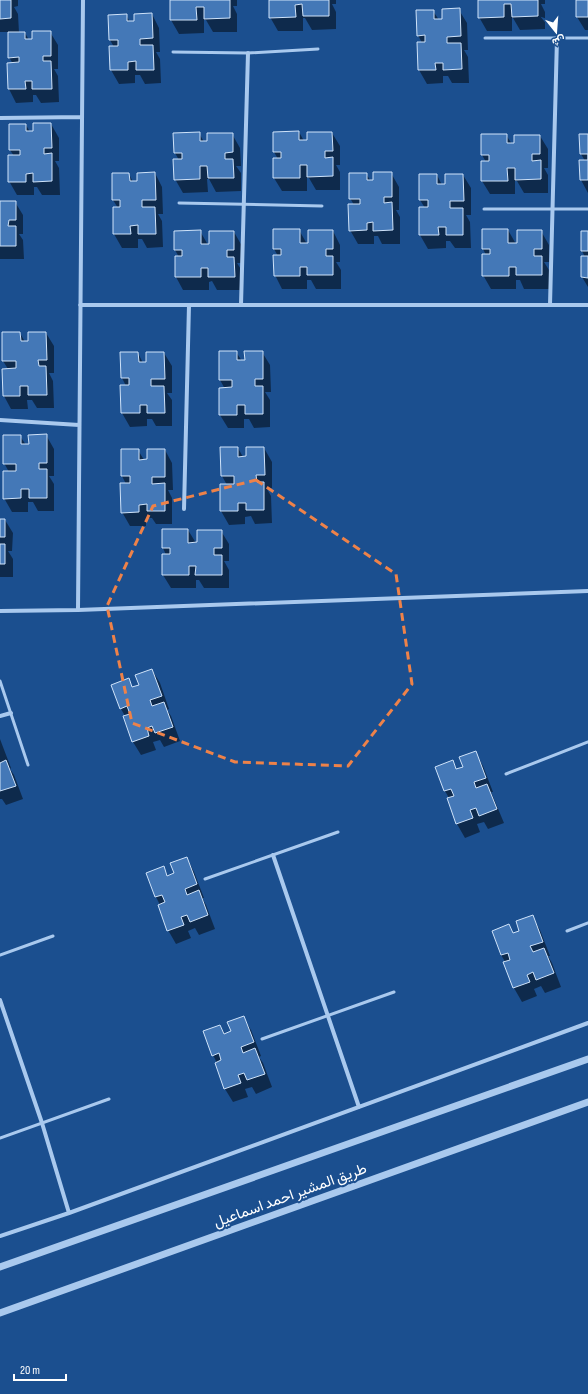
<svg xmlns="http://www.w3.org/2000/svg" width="588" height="1394" font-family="'Sofia Sans Condensed',Vazirmatn,sans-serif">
  <rect width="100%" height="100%" fill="#1b4f8f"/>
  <!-- shadow -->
  <path fill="#0007" d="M0,0h18v6l-4,1 4,7 1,19h6l4,7 21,-8 8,13v24h-4l4,7 1,26 -18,1 -5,-8h-3v7l-17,1 -7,-14 -1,-25h5l-4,-7v-25h-9z
    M175,0h62v6h-4l4,8v18h-24l-7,-12h-2v13l-25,1 -8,-14z
    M270,0h66v4h-4l4,8v17l-24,1 -7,-12h-2v13h-25l-8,-14z
    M479,0h66v4h-4l4,8v17l-25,1 -7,-12h-1v13h-25l-8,-14z
    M577,0h11v30h-3l-8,-13z
    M459,10l8,13 1,27h-4l4,7 1,26h-17l-4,-7h-5v7l-16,1 -8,-14 3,-27 -4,-8 15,-24 6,9h4z
    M152,14l7,14 1,24h-4l4,7 1,24 -16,1 -5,-9h-5v8l-16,1 -8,-14 -1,-23h4l-4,-7 -1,-24 17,-1 4,7h5z
    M51,124l8,14v23h-4l4,7 1,27h-18l-5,-8h-3v8h-17l-8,-14 5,-25 -4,-6 16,-25 4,7h4z
    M299,132l5,9h4l24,-8 8,13v19h-4l4,7v18h-24l-7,-12h-2v13h-25l-8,-13 4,-19 -4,-7z
    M199,133l5,9 28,-8 8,14 1,18h-5l5,7v18l-25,1 -7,-13h-2l1,13 -25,1 -8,-14 4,-19 -4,-7 -1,-19z
    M506,135l6,9h3l25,-8 8,13v19h-4l4,7v18h-24l-7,-12h-2v13h-25l-8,-13 4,-19 -4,-7z
    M588,135v58l-7,-13 -1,-19h5l-4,-7z
    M155,173l7,14 1,27h-5l4,7 1,26 -16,1 -5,-9h-4v9h-16l-8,-14v-26h4l-5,-8 16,-26 4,8h5z
    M391,173l8,14v23h-3l4,7v27h-18l-4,-8h-4v8h-16l-8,-14 4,-25 -4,-7 16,-24 5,7z
    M420,175h17l5,10h4l17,-10 8,13v27h-5l4,7 1,26h-16l-5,-7h-4v7l-18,1 -8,-14 5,-27 -5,-8z
    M0,202h15l8,13v19h-4l4,6 1,19h-24z
    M299,230l8,14 26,-13 7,14v17h-4l5,8v19h-25l-5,-9h-4v9h-25l-7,-14 3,-19 -4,-7z
    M508,230l8,14 25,-13 8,14v17h-5l5,8v19h-25l-4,-9h-4v9h-25l-8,-14 3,-20 -3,-6z
    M200,231l8,14 26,-13 8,14v17h-5l5,8v19h-25l-5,-9 -3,1v8h-26l-7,-13 3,-20 -4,-7z
    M588,232v55l-6,-10v-20h3l-3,-6z
    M20,333l5,9h4l17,-9 8,13v27h-5l4,8 1,27h-17l-5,-8h-5l1,9h-17l-7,-13 4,-27 -5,-8z
    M236,352l6,9h4l16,-9 8,13 1,27h-6l5,8v27l-16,1 -5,-9h-5v9h-16l-8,-13 5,-26 -5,-9z
    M138,353l5,10h4l17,-10 8,13v27h-5l5,7v26h-16l-4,-7h-5v7l-17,1 -8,-14 4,-27 -4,-8z
    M46,435l8,14v27h-5l5,8v27h-16l-5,-9h-5v10h-16l-8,-14 5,-26 -5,-9 16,-27 6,9h4z
    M238,448l5,9 21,-9 8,14v26l-5,1 4,7 1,27 -17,1 -4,-8 -6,1v7l-16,1 -8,-14 6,-26 -5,-9z
    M138,450l6,10h4l17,-10 7,13 1,27h-5l4,8v26h-16l-4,-6h-6v8h-16l-8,-14 4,-28 -4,-8z
    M0,520h5l8,13 -1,18h-4l5,8v18h-13z
    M163,530h25l8,13 25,-12 8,13v17h-5l5,9v18h-25l-5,-8h-3v8h-25l-8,-13 3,-20 -3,-7z
    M152,670l8,13 9,26 -2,1 4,6 9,25 -16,6 -4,-7 -7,2 3,8 -15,5 -8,-13 -9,-25 1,-1 -4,-7 7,-30 5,9 7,-3z
    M0,739l11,29 -1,1 4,6 9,24 -17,6 -4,-6h-2z
    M475,752l8,14 10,26h-2l13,31 -16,6 -4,-7 -7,2 3,8 -15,6 -8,-14 -9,-25 1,-1 -4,-7 7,-30 5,9 7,-3z
    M187,858l7,14 10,26h-2l4,7 9,24 -16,6 -4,-7 -7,3 3,7 -15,6 -8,-14 -8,-25 -4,-8 -9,-23 16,-6 5,8 7,-2z
    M532,916l8,14 10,26h-2l4,7 9,24 -16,6 -4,-7 -7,3 3,7 -15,6 -8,-14 -9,-25h1l-5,-8 -8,-23 16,-6 5,8 7,-2z
    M243,1017l8,13 10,26 -2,1 4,6 9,24 -16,7 -4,-7 -7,2 3,8 -15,5 -8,-13 -9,-25 1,-1 -4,-8 7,-29 5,8 7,-2z"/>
  <!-- building -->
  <path fill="#4478b7" stroke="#cfe3fa" d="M0,0h11v18l-11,1z
    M170,0h60v18l-26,1v-12h-8l1,13h-27z
    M269,0h60v16h-26l-1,-12 -7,1 1,12 -27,1z
    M478,0h60v16l-26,1 -1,-13h-7v13l-26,1z
    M576,0h12v17h-12z
    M460,8l1,28 -14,1v6h14l1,26 -19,1v-7h-8l1,7h-18l-1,-28h8v-7l-8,1 -1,-26h18v9h8v-10z
    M152,13l1,25 -13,1v6h13l1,25h-18v-9l-8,1v8h-18l-1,-24h9v-6h-9l-1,-25 19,-1v7h7v-7z
    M32,31h19v25h-8v5h8l1,28h-20v-8h-7l1,8h-18l-1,-26 12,-1v-5l-11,1v-26h17v7h7z
    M33,123h18l1,25h-8v6l8,-1v28l-19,1v-9l-7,1v8h-18v-27h12v-5h-11v-26h17v7h7z
    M299,131v9h8v-8h25l1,19h-8v7l8,-1v19l-26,1v-12h-7v13h-27v-20h8v-6h-8v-20z
    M200,132v9h7v-8h26v19l-8,1v6h8l1,19h-26l-1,-12h-7v13l-26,1 -1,-21h9v-6h-8l-1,-20z
    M481,134h26v9h7v-8h26v19h-8v7l9,-1v19l-26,1v-12h-8l1,13h-27v-20h8v-6h-8z
    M579,134h9v46h-8l-1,-20h9v-6h-8z
    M155,172l1,28h-14v7h13l1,27h-18v-9l-8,1 1,8h-18v-27h7v-7h-8v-27h17l1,8h7v-8z
    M373,172h19v25h-8v6l8,-1 1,28 -20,1v-9l-6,1v7l-18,1 -1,-27h12v-5h-11v-26h18v7h6z
    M419,174h18v10h8v-10h18l1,27h-14v7h13v27h-17v-8h-8l1,8h-20v-28h9v-7h-9z
    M0,201h16v19h-7l-1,6h8v20h-16z
    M273,229h27v14h8v-13h25v19h-7v7h7v19h-26v-8h-7v9h-26l-1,-21h8v-6h-8z
    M482,229h26v14h9v-13h25v19h-8v7h8v19h-26v-8h-7v9h-27v-22h8v-5h-8z
    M201,230v14h8v-13h25v19h-7v7h7l1,20h-27v-9h-7v9h-26v-21h7v-6h-8v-19z
    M581,231h7v20h-7z
    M581,256h7v22l-7,-1z
    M2,332h18l1,9h7v-9h18l1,28h-9l1,6h7l1,29h-19v-9h-8v10h-17l-1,-27 14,-1v-7h-14z
    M219,351h18v9h8l-1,-9h19v28h-8v7h8v28h-18v-9h-8v10h-18v-27l13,-1v-7h-13z
    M120,352h18l1,10h7v-10h18l1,27h-14v7h13l1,27h-18v-8h-7v8h-19l-1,-28h9v-7h-8z
    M47,434v29h-8v6h8v29h-18v-9h-8v9l-18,1v-28h13v-7h-13v-29h18v9h8l-1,-9z
    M220,447h18v10l8,-1v-9h18l1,28h-9l1,7h7v28h-18v-7h-8v8h-18v-27h14v-8h-13z
    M121,449h18v11l8,-1v-10h18v28h-13v7l13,-1v28h-18v-7l-8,1v7l-18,1 -1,-30h10v-7h-9z
    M0,519h5v18h-5z
    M162,529h26v14l9,-1v-12h25v18h-8v7h8v20h-27l1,-9h-7v9h-27v-21h8v-6h-8z
    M0,544h5v20h-5z
    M152,669l10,27 -12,4 2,6 12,-4 9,25 -18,6 -3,-7 -5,2 2,8 -17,6 -9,-26 7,-2 -3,-8 -7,3 -9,-24 18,-7 3,9 7,-2 -4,-10z
    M476,751l10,27 -12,4 2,6 11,-4 10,25 -18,7 -3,-8 -6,2 3,8 -17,6 -9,-26 7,-2 -3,-7 -7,2 -9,-24 18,-7 3,9 7,-2 -4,-10z
    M6,760l10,26 -16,5v-28z
    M187,857l10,27 -12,5 2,6 12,-5 9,25 -18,7 -3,-7 -6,2 3,8 -17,6 -9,-26 7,-3 -3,-7 -7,2 -9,-24 18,-7 3,10 7,-3 -4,-10z
    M533,915l10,27 -13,4 3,6 11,-4 10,25 -18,7 -3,-8 -6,3 3,7 -17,6 -10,-26 7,-2 -2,-7 -7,2 -9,-24 17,-7 4,9 6,-2 -3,-10z
    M244,1016l10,26 -13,5 2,6 12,-5 10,26 -18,6 -3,-7 -6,2 3,8 -17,6 -9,-26 6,-3 -2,-7 -7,3 -9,-25 17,-6 4,9 7,-3 -4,-9z"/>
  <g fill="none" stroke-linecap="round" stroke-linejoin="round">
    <!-- service -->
    <path stroke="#a9c9ee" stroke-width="3" d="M485,38h103
      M173,52l75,1 70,-4
      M179,203l143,3
      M484,209h104
      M0,681l28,84
      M506,774l82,-32
      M205,879l133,-47
      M567,931l21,-8
      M0,955l53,-19
      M262,1039l132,-47
      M0,1138l109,-39"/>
    <!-- minor -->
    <path stroke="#a9c9ee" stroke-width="4" d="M0,118l82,-1
      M80,305h508
      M241,305l7,-252
      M550,305l7,-267
      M0,420l79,5
      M184,509l5,-204
      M78,610l5,-610
      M0,611l78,-1 510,-19
      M0,716l11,-3
      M273,855l86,252
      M0,1000l42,123 27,90
      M0,1236l69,-23 519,-190"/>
    <!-- tertiary -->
    <path stroke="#a9c9ee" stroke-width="7" d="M0,1267l588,-208
      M0,1313l588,-211"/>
  </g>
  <!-- marked area -->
  <path fill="none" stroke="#ee8249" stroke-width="3" stroke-dasharray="8 5" stroke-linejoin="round" d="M256,480l140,94 16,110 -64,82 -113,-4 -103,-39 -25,-117 46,-100z"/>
  <g text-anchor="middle" stroke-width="4" stroke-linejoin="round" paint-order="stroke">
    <!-- street labels -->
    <g font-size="15" fill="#fff" stroke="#1b4f8f">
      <text transform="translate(290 1195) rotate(-20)" y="5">طريق المشير احمد اسماعيل</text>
    </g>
  </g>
  <!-- north arrow -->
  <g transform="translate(556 32) rotate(163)" stroke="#1b4f8f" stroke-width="3" paint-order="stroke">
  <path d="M0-3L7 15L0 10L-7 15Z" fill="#ffffff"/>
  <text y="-6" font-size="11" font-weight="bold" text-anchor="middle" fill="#ffffff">ش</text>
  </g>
  <!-- scale -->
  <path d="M14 1374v6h52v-6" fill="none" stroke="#ffffff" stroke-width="2"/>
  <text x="20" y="1374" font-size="12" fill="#ffffff" stroke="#1b4f8f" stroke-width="3" paint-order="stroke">20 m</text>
</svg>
